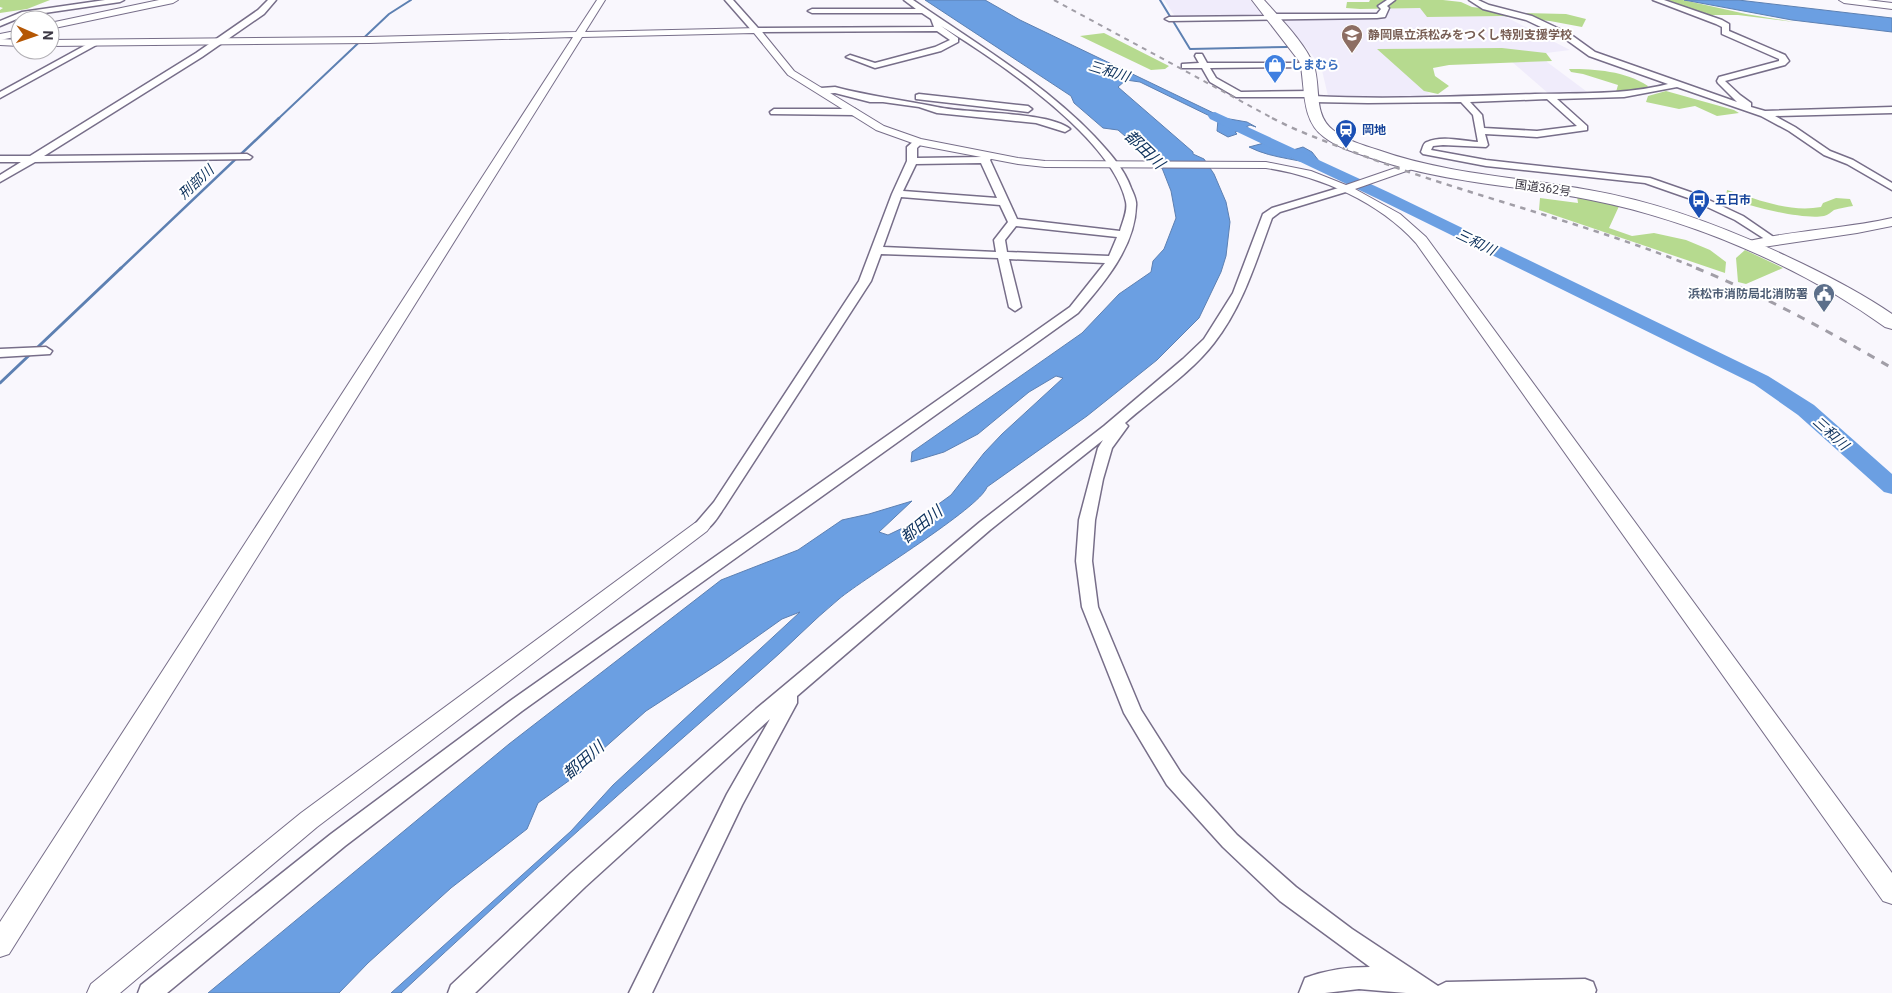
<svg xmlns="http://www.w3.org/2000/svg" width="1892" height="993" font-family="Roboto,'Noto Sans JP',sans-serif">
  <rect width="100%" height="100%" fill="#f9f7fd"/>
  <!-- built -->
  <path fill="#f0ecfb" d="M1164,0h86l14,16 -88,2z
    M1386,8h34l84,8 66,34 -24,3 1,9 43,32h-41l-53,-46 -106,1 40,45 -23,4h-52l-27,-2 -7,-30 -39,-48 99,-1z"/>
  <!-- green -->
  <path fill="#b6da8f" d="M0,0h50l-23,9 -27,4v-3l3,-2 -3,-1z
    M1370,0h73l18,2 11,5 51,6 43,1 20,5 -4,8 -32,-6 -48,-5 -75,1 -7,-9 -60,1 -14,-1 1,-6h22z
    M1656,0h27l63,14 48,8 -56,-7h-29z
    M1104,33l65,33 -4,3 -14,1 -71,-34z
    M1502,48l44,5 6,8 -103,4 -16,3 2,8 14,10 -11,8 -14,-3 -47,-42z
    M1569,69c27,0 56,2 79,17l-3,4 -29,2 2,-7 -35,-11 -12,-2z
    M1666,91l68,19 5,3 -22,3 -22,-10 -16,3 -33,-7 2,-6z
    M1727,190c30,9 62,23 94,17l2,-4 13,-5 14,1 3,7c-6,1 -13,2 -19,4 -3,2 -6,5 -10,6 -22,4 -77,-10 -98,-19z
    M1577,196l43,8 -11,24 23,8 22,-3 32,7 24,10 16,12 -1,11 -186,-63 1,-12 38,5z
    M1745,250l38,18 -37,16 -8,-2 -2,-24z"/>
  <!-- water -->
  <path fill="#6b9fe2" stroke="#5d80b2" d="M925,0h60l35,20 204,98 23,4 9,5 -6,-2 -4,2 4,2 -15,3 2,2 -9,3 -11,-6 1,-11 -78,-38 -14,-2 -8,7 75,65v2l11,5 10,15 12,28 4,20 -4,34 -5,16 -22,46 -42,42 -70,56 -100,71c-7,21 -123,91 -148,112 -27,22 -51,48 -78,71 -122,105 -242,213 -360,323h-10l180,-162 42,-46 187,-173 -18,7 -62,44 -74,48 -44,39 -21,22 -43,31 -11,26 -76,59 -83,75 -29,30h-131l301,-249 212,-164 77,-30 44,-30 27,-6 43,-13 -33,31 9,3 23,-11 40,-29 33,-42 18,-19 61,-56 -7,-2 -27,16 -51,42 -34,18 -33,10 1,-10 170,-119 37,-39 32,-22 2,-11 11,-12 12,-31 -5,-27 -9,-23 -44,-38 -15,-2 -29,-25 -3,-7z
    M1684,0h54l154,18v14l-100,-12z
    M1255,132l38,18 10,-3 9,5 7,9 -22,-9 23,11 6,6c-24,-11 -52,-9 -77,-22l15,-4 30,15 -47,-23z"/>
  <g fill="none" stroke-linecap="round" stroke-linejoin="round">
    <!-- stream-far2 -->
    <path stroke="#5d80b2" stroke-width="2" d="M1160,0l11,18
      M1173,21l17,28 97,-2
      M278,119l111,-105 22,-14"/>
    <!-- stream-far1 -->
    <path stroke="#5d80b2" stroke-width="2.5" d="M120,269l159,-151"/>
    <!-- stream -->
    <path stroke="#5d80b2" stroke-width="3" d="M0,383l121,-115"/>
    <!-- river -->
    <path fill="#6b9fe2" fill-rule="evenodd" d="M1215,112l173,80 380,184 46,29 78,69v20l-8,-2 -86,-77 -44,-31 -378,-186 -166,-79 -2,-3 2,-3z"/>
    <!-- minor casing -->
    <g stroke="#776e89" stroke-width="3">
      <path id="minor" d="M105,0h19l-4,2 -96,14 -24,10v-5l22,-9z
        M268,0h8l-12,14 -62,43 -158,99 203,-2 5,3 -2,2 -215,3 -35,20v-7l21,-13h-21v-6h30l166,-103 62,-43z
        M725,0h8l25,28 176,-1 -3,-8 -9,-6h-110l-4,-2 4,-2h104l-12,-9h9c62,43 128,81 181,136 14,15 30,32 37,52 2,5 6,12 5,18 -1,41 -32,77 -58,107l-556,398 -177,135 -178,147h-29l3,-8 190,-151 179,-133 560,-394 35,-44 -96,-4 12,48 -6,4 -6,-4 -11,-49 -117,-4 -10,27 -147,227c-7,10 -15,26 -28,23l-3,-4 3,-4 18,-21 145,-221 33,-87 15,-33v-14l8,-7h6l2,2 -6,6v10l65,-1 3,-3h6l2,2 -3,4 27,59 103,12c2,-8 8,-20 6,-29 -13,-64 -131,-143 -185,-176l17,12v4l-17,9 -66,17 -29,-11 4,-2 25,8 60,-16 15,-7 -13,-9 -181,1h-3zM981,163l16,35 -94,-7 13,-27zM901,197l99,8 8,17 -14,18 2,12 -113,-5zM1016,226l101,11 -8,19 -102,-4 -2,-12z
        M1387,0h8l-8,6 2,2 -4,9 -8,1 -208,3 -4,-2 4,-2 98,-1 4,-2h106l4,-5 -3,-3z
        M1469,0h9l11,5 43,11 38,18 25,18 142,50 -19,-19 -1,-2 2,-4 60,-16v-2l-57,-25v-7l-6,-3 -63,-24h11l58,20 7,4v7l56,24 4,6 -4,4 -60,16 15,14 11,8v4l14,4 127,-4v6l-117,3 20,11 35,24 23,9 39,23v7l-45,-26 -23,-9 -35,-24 -28,-15 -84,-29 -53,10 -67,2 30,27v4l-50,7 -52,-3 3,11 -2,2 -43,-2 -10,1 -2,4 55,10 164,18 46,16 47,22 32,22 1,2 -5,3 -36,-23 -47,-22 -43,-15 -159,-17 -63,-12 -2,-2c2,-4 2,-9 6,-10 14,-7 36,-1 51,0l-5,-27 -12,-13 -93,1 -55,-1 -4,-3 4,-3c74,4 148,0 222,-2 44,-1 90,1 133,-10l-79,-28 -25,-18 -38,-18 -43,-11zM1547,99l30,27 -40,5 -53,-3 -2,-13 -12,-13z
        M93,41l7,2 -100,55v-6z
        M1196,54h6l5,9h103l1,2 -4,2 -97,1 6,10 25,14 71,-1 4,3 -4,3h-76l-26,-15 -8,-14h-20v-4l17,-1 -4,-7z
        M835,87c34,9 68,13 102,20 31,7 111,4 133,22l-5,3 -29,-9 -99,-10 -18,-6 -36,-5h-13l-35,-9 -14,1 -4,-3 4,-3z
        M919,94l109,12 4,3 -4,3 -112,-13v-4z
        M774,109h81l4,3 -4,3 -84,-1 -1,-2z
        M1345,186l5,3 -1,2 -69,21 -8,6c-16,43 -29,88 -58,125 -23,30 -61,55 -89,80l3,3 -16,22 -9,31 -8,41 -3,41 6,46 43,103 40,63 56,62 59,52 56,42 86,57 8,-4 139,-3 8,3 3,8 -1,3h-189l-47,-4 -34,4h-26l6,-15c21,-8 42,-11 65,-11l-90,-66 -57,-54 -56,-62 -43,-72 -42,-106 -6,-46 3,-41 19,-72 5,-8 -113,90 -193,166v7l-55,102 -90,188h-23l98,-199 43,-75 -185,168 -110,106h-27l3,-8 120,-112 185,-164 224,-187 124,-96 79,-67 21,-20 29,-46 30,-79 9,-6z
        M46,347l6,4 -2,3 -50,3v-8z"/>
    </g>
    <!-- tertiary casing -->
    <g stroke="#776e89" stroke-width="2">
      <path id="tertiary" d="M597,0h8l-20,32 174,-4 35,43 90,55 37,13 97,19 27,3 221,1 45,9 35,14 61,-21h8l2,2 -2,2 -60,21 45,25 26,23 466,636v31l-9,-3 -467,-658c-37,-41 -96,-67 -150,-75l-221,-1 -27,-3 -100,-19 -42,-15 -88,-55 -34,-42 -172,4 -573,917 -9,3v-35l573,-885 -204,6 -319,3v-6l319,-3 207,-5z
        M0,39l20,1v6l-20,-1z
        M1892,218v8l-35,7 -107,16 -6,-4 1,-3c48,-12 99,-13 147,-24z
        M701,521l6,2 3,4 -3,4 -390,296 -197,166h-33l4,-9 210,-171 394,-290z"/>
    </g>
    <!-- secondary casing -->
    <g stroke="#776e89" stroke-width="2">
      <path id="secondary" d="M159,0h19l-5,3 -123,26v-6z
        M1839,0h28l25,3v6l-48,-6z
        M20,30v6l-20,4v-6z"/>
    </g>
    <!-- trunk casing -->
    <g stroke="#776e89" stroke-width="2">
      <path id="trunk" d="M1252,0h12c16,18 42,44 50,66 7,21 -1,49 19,64 13,10 29,15 45,20 68,24 140,27 211,40 75,13 146,41 214,74 31,15 61,31 89,50v15l-7,-2c-83,-60 -193,-107 -294,-127 -74,-15 -150,-17 -223,-43 -15,-5 -31,-10 -44,-20 -22,-16 -19,-46 -23,-70l-2,-6z"/>
    </g>
    <!-- minor -->
    <use href="#minor" fill="#fff" fill-rule="evenodd"/>
    <!-- tertiary -->
    <use href="#tertiary" fill="#fff" fill-rule="evenodd"/>
    <!-- secondary -->
    <use href="#secondary" fill="#fff" fill-rule="evenodd"/>
    <!-- trunk -->
    <use href="#trunk" fill="#fff" fill-rule="evenodd"/>
    <!-- rail-far2 -->
    <path stroke="#a19ea7" stroke-width="2" stroke-dasharray="5 5" stroke-linecap="butt" d="M1054,0l220,119"/>
    <!-- rail-far1 -->
    <path stroke="#a19ea7" stroke-width="2.5" stroke-dasharray="5.5 5.5" stroke-linecap="butt" d="M1272,118c27,14 55,24 84,35 113,43 232,70 343,116"/>
    <!-- rail -->
    <path stroke="#a19ea7" stroke-width="3" stroke-dasharray="8 8" stroke-linecap="butt" d="M1696,268c69,28 132,63 196,100"/>
  </g>
  <!-- icons -->
  <defs>
    <g id="school-pin" transform="scale(1.125)"><path d="M0 17L-7.5 6A9.5 9.5 0 1 1 7.5 6Z" fill="#8d6e63" stroke="#fff"/><path d="M0-5L7-2L0 1L-7-2ZM-4 1L0 2.5L4 1V4Q0 6-4 4Z" fill="#fff"/></g>
    <g id="shop-pin" transform="scale(1.125)"><path d="M0 17L-7.5 6A9.5 9.5 0 1 1 7.5 6Z" fill="#3f7fe0" stroke="#fff"/><path d="M-5-2.5h2.3a2.7 3.5 0 0 1 5.4 0H5L5.5 6h-11ZM-1.5-2.5h3a1.5 2.3 0 0 0-3 0Z" fill="#fff"/></g>
    <g id="station-pin" transform="scale(1.125)"><path d="M0 17L-7.5 6A9.5 9.5 0 1 1 7.5 6Z" fill="#1a4fb4" stroke="#fff"/><path d="M-3-6H3Q5-6 5-4V2Q5 4 3 4L4.5 6H3L1.5 4h-3L-3 6H-4.5L-3 4Q-5 4-5 2V-4Q-5-6-3-6ZM-3.5-4v3h7v-3ZM-3.5 1v1.5H-2V1ZM2 1v1.5H3.5V1Z" fill="#fff"/></g>
    <g id="bus-pin" transform="scale(1.125)"><path d="M0 17L-7.5 6A9.5 9.5 0 1 1 7.5 6Z" fill="#1a4fb4" stroke="#fff"/><path d="M-5-6H5V4H4V6H2V4H-2V6H-4V4H-5ZM-3.5-4V0h7V-4ZM-3.5 1.2v1.5H-2V1.2ZM2 1.2v1.5H3.5V1.2Z" fill="#fff"/></g>
    <g id="civic-pin" transform="scale(1.125)"><path d="M0 17L-7.5 6A9.5 9.5 0 1 1 7.5 6Z" fill="#5c6f8a" stroke="#fff"/><path d="M-.6-6.5H3V-4.5H.6V-3L4-1V1h2V6H-6V1h2V-1L-.6-3ZM-1.2 2.5V6h2.4V2.5Z" fill="#fff"/></g>
  </defs>
  <g fill-rule="evenodd">
    <use href="#school-pin" x="1352" y="35"/>
    <use href="#shop-pin" x="1275" y="65"/>
    <use href="#station-pin" x="1346" y="130"/>
    <use href="#bus-pin" x="1699" y="200"/>
    <use href="#civic-pin" x="1824" y="294"/>
  </g>
  <g text-anchor="middle" stroke-width="4" stroke-linejoin="round" paint-order="stroke">
    <!-- far-education labels -->
    <g font-size="12" font-weight="bold" fill="#785e54" stroke="#fff" text-anchor="start">
      <text x="1368" y="39">静岡県立浜松みをつくし特別支援学校</text>
    </g>
    <!-- far-shop labels -->
    <g font-size="12" font-weight="bold" fill="#366cbe" stroke="#fff" text-anchor="start">
      <text x="1291" y="69">しまむら</text>
    </g>
    <!-- far-transit labels -->
    <g font-size="12" font-weight="bold" fill="#164399" stroke="#fff" text-anchor="start">
      <text x="1362" y="134">岡地</text>
      <text x="1715" y="204">五日市</text>
    </g>
    <!-- far-street labels -->
    <g font-size="12" fill="#3b3743" stroke="#fff">
      <text transform="translate(1543 188) rotate(8)" y="4">国道362号</text>
    </g>
    <!-- far-service labels -->
    <g font-size="12" font-weight="bold" fill="#4e5e75" stroke="#fff" text-anchor="end">
      <text x="1808" y="298">浜松市消防局北消防署</text>
    </g>
    <!-- far-water labels -->
    <g font-size="14" font-style="italic" fill="#0d315c" stroke="#fff">
      <text transform="translate(1109 71) rotate(17)" y="5">三和川</text>
      <text transform="translate(196 182) rotate(-43)" y="5">刑部川</text>
      <text transform="translate(1476 242) rotate(26)" y="5">三和川</text>
      <text transform="translate(1831 433) rotate(42)" y="5">三和川</text>
    </g>
    <!-- water labels -->
    <g font-size="16" font-style="italic" fill="#0d315c" stroke="#fff">
      <text transform="translate(1145 149) rotate(44)" y="6">都田川</text>
      <text transform="translate(921 524) rotate(-39)" y="6">都田川</text>
      <text transform="translate(583 760) rotate(-41)" y="6">都田川</text>
    </g>
  </g>
  <!-- north arrow -->
  <g transform="translate(35 35) rotate(92)"><circle r="24" fill="#ffffff" stroke="#b1afb4"/>
  <path d="M0-4L9 19L0 12L-9 19Z" fill="#b55704"/>
  <text y="-8" font-size="14" font-weight="bold" text-anchor="middle" fill="#3b3743">N</text>
  </g>
</svg>
